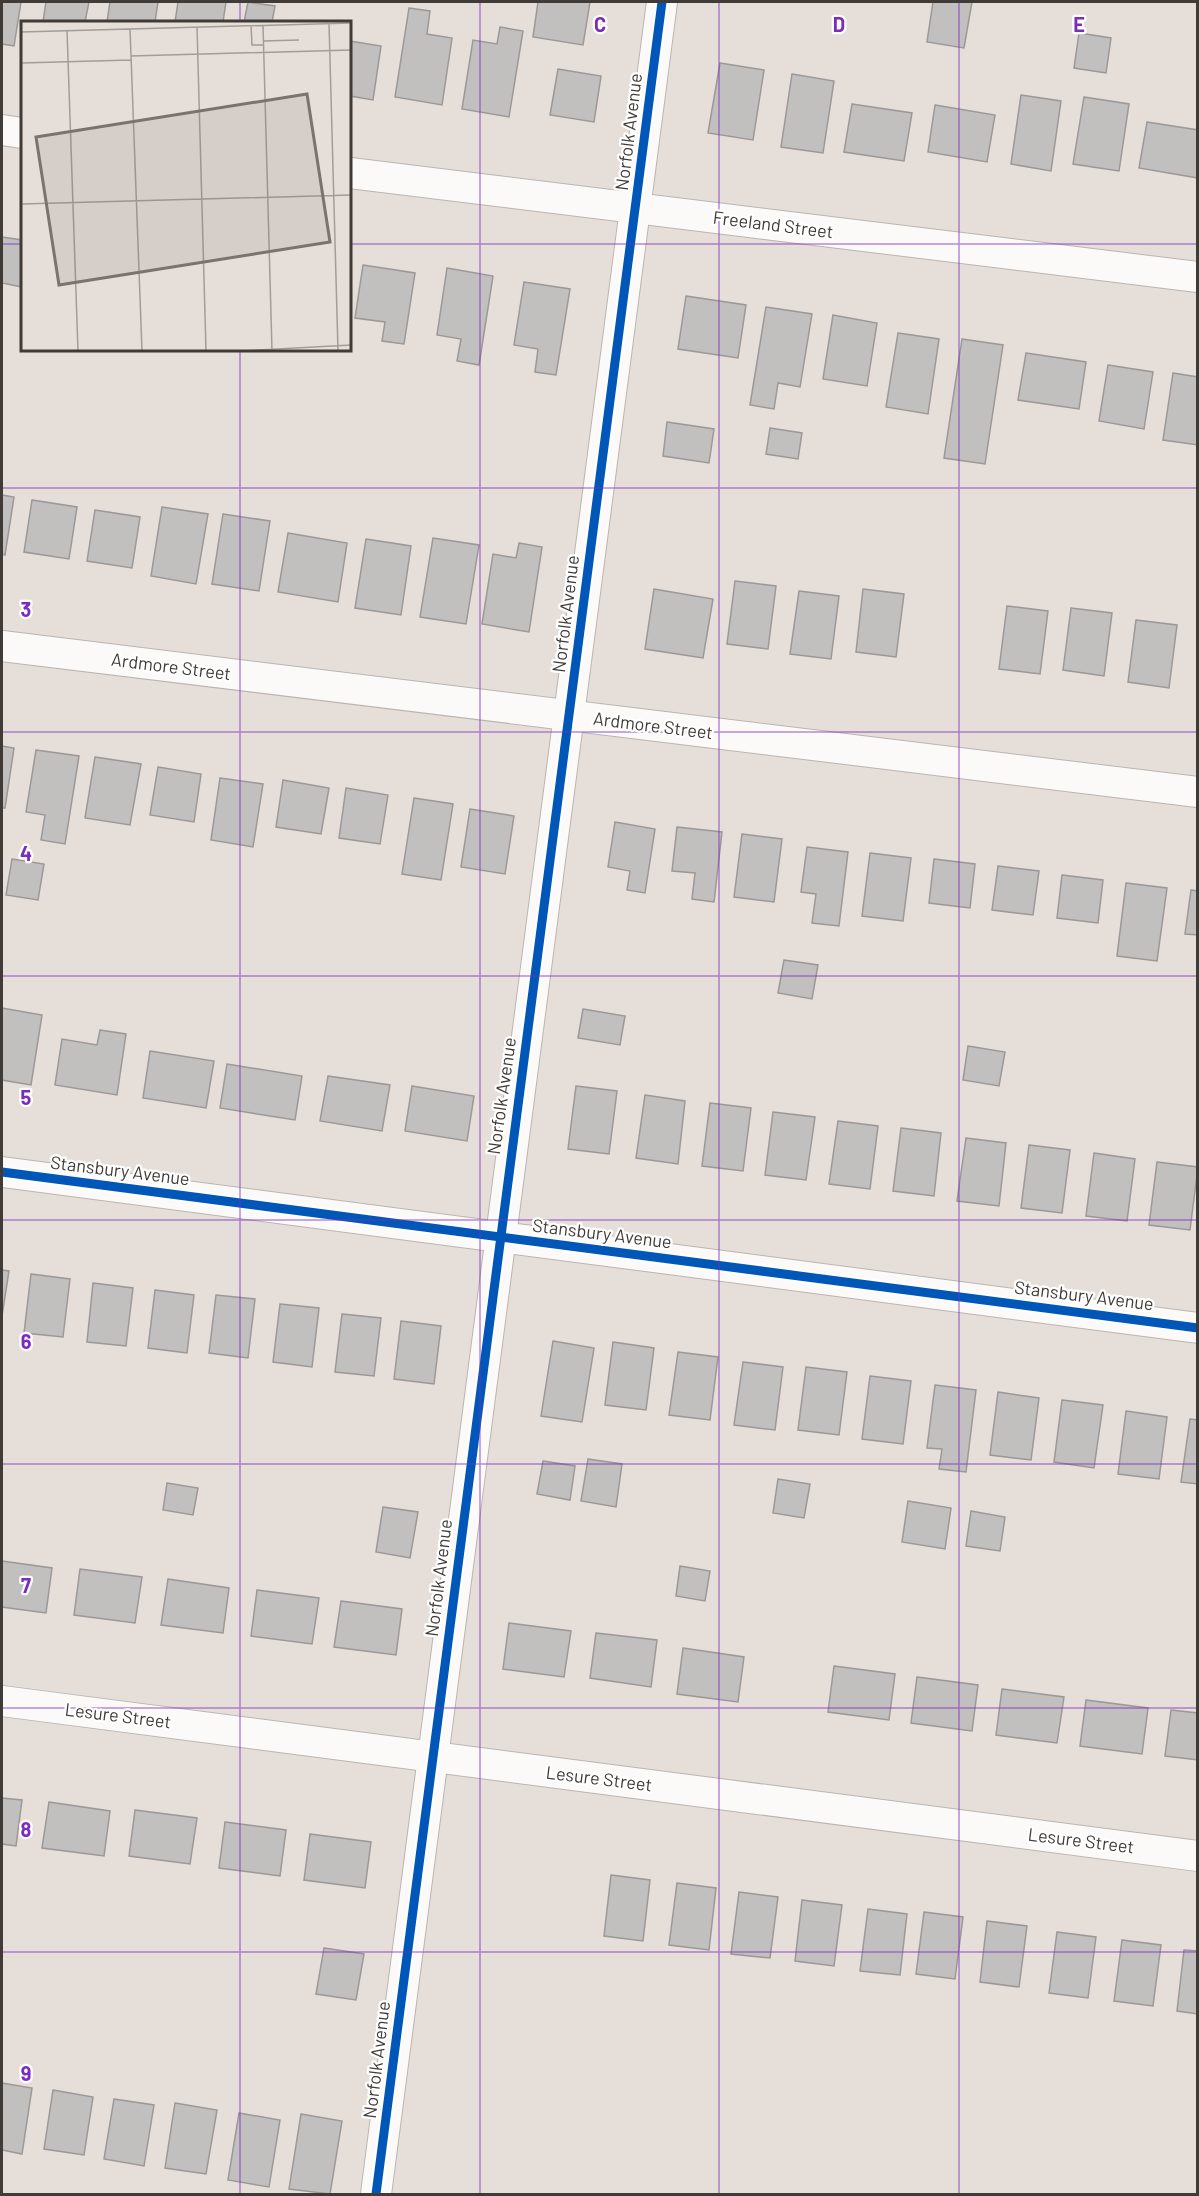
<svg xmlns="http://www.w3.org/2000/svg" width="1199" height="2196" font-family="Barlow,sans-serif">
  <rect width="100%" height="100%" fill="#e5ded9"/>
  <!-- building -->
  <path fill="#c2bfbf" stroke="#9c9898" stroke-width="1.5" d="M2,2h19l-7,44 -12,-2z
    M46,2h43l-4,20h-42z
    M110,2h48l-3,20h-48z
    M178,2h48l-3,20h-48z
    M248,2l27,4 -3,16h-28z
    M538,2h52l-7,43 -50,-8z
    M933,2h39l-8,46 -37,-6z
    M409,8l21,3 -3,23 25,4 -10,67 -47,-8z
    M500,27l23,4 -14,86 -47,-8 11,-69 24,4z
    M1079,33l32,5 -5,35 -32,-5z
    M350,41l31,5 -8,54 -23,-4z
    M720,63l44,7 -11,70 -45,-7z
    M558,69l43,7 -7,46 -44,-7z
    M792,74l42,7 -11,72 -42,-6z
    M1021,95l40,6 -10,70 -40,-7z
    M1084,97l45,7 -10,67 -46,-7z
    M852,104l60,9 -8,48 -60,-9z
    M935,105l60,10 -8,47 -59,-10z
    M1147,122l51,8v48l-59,-10z
    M2,237l20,3v47l-20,-4z
    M363,265l52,8 -11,71 -22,-3 3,-19 -30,-4z
    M447,268l46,8 -14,89 -22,-4 4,-22 -24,-4z
    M524,282l46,7 -14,86 -21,-3 3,-23 -24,-4z
    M686,296l60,9 -8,53 -60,-9z
    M766,307l46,7 -12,73 -22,-4 -4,26 -24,-4z
    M833,315l44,8 -10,63 -44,-7z
    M898,333l41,6 -11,75 -42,-7z
    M962,339l41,6 -18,119 -41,-6z
    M1026,353l60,9 -7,47 -61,-9z
    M1108,365l45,7 -9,57 -45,-8z
    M1173,373l25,4v68l-35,-5z
    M667,422l47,7 -5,34 -46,-7z
    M770,428l32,5 -4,26 -32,-5z
    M2,495l12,2 -9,58 -3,-1z
    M32,500l45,7 -8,52 -45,-7z
    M162,507l46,7 -12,70 -45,-8z
    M95,510l45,7 -8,51 -45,-7z
    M223,514l47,7 -11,70 -47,-7z
    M288,533l59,10 -9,59 -60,-10z
    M433,538l46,7 -13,79 -46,-7z
    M366,539l45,7 -10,69 -46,-7z
    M519,543l23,4 -13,85 -47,-8 11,-70 23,4z
    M735,581l41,5 -8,63 -41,-5z
    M654,589l59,10 -10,59 -58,-9z
    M863,589l41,5 -8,63 -40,-5z
    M799,591l40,5 -8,63 -41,-5z
    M1007,606l41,5 -8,63 -41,-5z
    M1071,608l41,5 -8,63 -41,-6z
    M1136,620l41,5 -8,63 -41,-6z
    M2,746l12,2 -9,60h-3z
    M36,750l43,6 -14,88 -24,-4 4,-25 -19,-3z
    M95,757l46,7 -11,61 -45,-7z
    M158,767l43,7 -7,48 -44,-7z
    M220,778l43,6 -10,63 -42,-7z
    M283,780l46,8 -8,46 -45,-7z
    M346,788l42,7 -8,49 -41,-6z
    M414,798l39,6 -12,76 -39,-6z
    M470,809l44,7 -9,58 -44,-7z
    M615,822l40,7 -10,64 -18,-3 3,-19 -22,-4z
    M677,827l45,5 -8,70 -22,-3 3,-26 -23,-2z
    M742,834l40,5 -8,63 -40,-5z
    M807,847l41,5 -9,74 -27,-3 4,-29 -15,-2z
    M870,853l41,5 -8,63 -41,-5z
    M12,859l32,5 -6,36 -32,-5z
    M934,859l41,5 -5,44 -41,-5z
    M998,866l41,5 -6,44 -41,-5z
    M1062,875l41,5 -5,43 -41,-5z
    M1126,883l41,5 -10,73 -40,-5z
    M1191,890l7,1v44l-13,-1z
    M784,960l34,5 -6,34 -34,-6z
    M2,1008l40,7 -11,70 -29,-5z
    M583,1009l42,7 -5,29 -42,-7z
    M100,1030l26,4 -9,61 -62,-10 7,-46 35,6z
    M968,1046l37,6 -6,34 -36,-6z
    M150,1051l64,10 -8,47 -63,-10z
    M227,1064l75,12 -7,44 -75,-12z
    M328,1076l62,9 -8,46 -62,-10z
    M412,1086l62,10 -7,45 -62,-10z
    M576,1086l41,5 -8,63 -41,-5z
    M645,1095l40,6 -7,63 -42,-6z
    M710,1103l41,5 -8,63 -41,-5z
    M773,1112l42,5 -9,63 -41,-5z
    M838,1121l40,5 -8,63 -41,-5z
    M901,1128l40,5 -7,63 -41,-5z
    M966,1138l40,5 -7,63 -42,-5z
    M1029,1145l41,5 -8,63 -41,-5z
    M1094,1153l41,6 -8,62 -41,-5z
    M1157,1162l41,5 -8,63 -41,-5z
    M2,1270l7,1 -7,45z
    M31,1274l39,5 -7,58 -39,-4z
    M93,1283l40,5 -7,58 -39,-4z
    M155,1290l39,5 -7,58 -39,-5z
    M216,1295l39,4 -7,59 -39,-5z
    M280,1304l39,4 -7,59 -39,-5z
    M342,1314l39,4 -7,58 -39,-4z
    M401,1321l40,5 -7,58 -40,-5z
    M553,1341l41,7 -12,74 -41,-6z
    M613,1342l41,6 -8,62 -41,-5z
    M678,1352l40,5 -8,63 -41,-5z
    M743,1362l40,5 -8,63 -41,-5z
    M806,1367l41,5 -8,63 -41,-5z
    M870,1376l41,5 -8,63 -41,-5z
    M935,1385l41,5 -10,82 -27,-3 3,-20 -15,-1z
    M998,1392l41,6 -8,62 -41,-5z
    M1062,1400l41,5 -9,63 -40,-6z
    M1126,1411l41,6 -8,62 -41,-5z
    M1190,1419l8,1v64l-17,-2z
    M588,1459l34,5 -6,43 -35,-6z
    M543,1461l32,5 -5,34 -33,-6z
    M778,1479l32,5 -6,34 -31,-5z
    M167,1483l31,5 -5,27 -30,-5z
    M908,1501l43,7 -6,41 -43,-7z
    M383,1507l35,5 -8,46 -34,-6z
    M971,1511l34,6 -5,34 -34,-5z
    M2,1561l50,7 -6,45 -44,-6z
    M680,1566l30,5 -5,30 -29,-5z
    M80,1569l62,8 -7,46 -61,-8z
    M168,1579l61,9 -6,45 -62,-8z
    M257,1590l62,8 -7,46 -61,-8z
    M341,1601l61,8 -6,46 -62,-8z
    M509,1623l62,8 -7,46 -61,-8z
    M596,1633l61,7 -6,47 -61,-9z
    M683,1648l61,9 -6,45 -61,-8z
    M834,1666l61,8 -6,46 -61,-8z
    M917,1677l61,8 -6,46 -61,-8z
    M1002,1689l62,8 -7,46 -61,-8z
    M1086,1700l62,8 -6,46 -62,-8z
    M1171,1710l27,3v47l-33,-4z
    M2,1798l20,2 -6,46 -14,-2z
    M49,1802l61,9 -6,45 -62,-8z
    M135,1810l62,8 -7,46 -61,-8z
    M225,1822l61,8 -6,46 -61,-8z
    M310,1834l61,8 -6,46 -61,-8z
    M611,1875l39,5 -7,61 -39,-5z
    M677,1883l39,5 -7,62 -40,-5z
    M739,1892l39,5 -8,61 -39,-4z
    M802,1900l40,5 -8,61 -39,-5z
    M868,1909l39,5 -7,61 -40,-4z
    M924,1912l39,5 -8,62 -39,-5z
    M987,1921l40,5 -8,61 -39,-5z
    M1057,1932l39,5 -8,61 -39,-5z
    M1122,1940l39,5 -8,61 -39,-5z
    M324,1948l40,6 -8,46 -40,-6z
    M1184,1950l14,1v63l-21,-3z
    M2,2083l30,5 -10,66 -20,-4z
    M53,2090l40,7 -9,58 -40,-6z
    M114,2099l40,6 -10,61 -40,-7z
    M175,2103l42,7 -11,64 -41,-6z
    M239,2113l41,7 -11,67 -41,-7z
    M301,2114l41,7 -12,73 -41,-5z"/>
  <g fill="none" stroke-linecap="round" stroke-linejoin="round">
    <!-- street casing -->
    <g stroke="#bbb5b1" stroke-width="32">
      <path id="street" d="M2,130l20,3
        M350,173l848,104
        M2,646l1196,146
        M2,1172l1196,156
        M2,1701l1196,155
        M376,2194l286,-2192"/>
    </g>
    <!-- street -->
    <use href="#street" stroke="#fbfaf9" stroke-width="30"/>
    <!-- cycleway casing -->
    <g stroke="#fff" stroke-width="13">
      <path id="cycleway" d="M2,1172l1196,156
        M376,2194l286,-2192"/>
    </g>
    <!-- cycleway -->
    <use href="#cycleway" stroke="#0057b8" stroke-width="9"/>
  </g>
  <!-- grid -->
  <path fill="none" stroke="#7b2cbf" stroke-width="1.5" stroke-opacity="0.55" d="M240,2v20M480,2v2192M719,2v2192M959,2v2192M2,244h20M350,244h848M240,350v1844M2,488h1196M2,732h1196M2,976h1196M2,1220h1196M2,1464h1196M2,1708h1196M2,1952h1196"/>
  <g text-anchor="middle" stroke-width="4.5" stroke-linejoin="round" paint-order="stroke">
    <!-- street labels -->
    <g font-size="18" fill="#413b37" stroke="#fff">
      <text transform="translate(629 132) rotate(-83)" y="6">Norfolk Avenue</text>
      <text transform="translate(773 225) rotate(7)" y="6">Freeland Street</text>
      <text transform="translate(566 614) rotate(-83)" y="6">Norfolk Avenue</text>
      <text transform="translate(171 667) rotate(7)" y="6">Ardmore Street</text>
      <text transform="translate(653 726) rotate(7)" y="6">Ardmore Street</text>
      <text transform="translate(502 1096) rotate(-82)" y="6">Norfolk Avenue</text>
      <text transform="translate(120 1171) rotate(7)" y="6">Stansbury Avenue</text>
      <text transform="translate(602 1234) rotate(7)" y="6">Stansbury Avenue</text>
      <text transform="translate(1084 1296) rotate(7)" y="6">Stansbury Avenue</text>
      <text transform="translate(439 1578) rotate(-83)" y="6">Norfolk Avenue</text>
      <text transform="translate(118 1716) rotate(7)" y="6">Lesure Street</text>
      <text transform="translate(599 1779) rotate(7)" y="6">Lesure Street</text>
      <text transform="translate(1081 1841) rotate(7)" y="6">Lesure Street</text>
      <text transform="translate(377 2060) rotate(-83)" y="6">Norfolk Avenue</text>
    </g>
  </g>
  <!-- overview -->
  <g transform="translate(21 21)">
    <rect width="330" height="330" fill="#e5ded9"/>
    <path fill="none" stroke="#a39d98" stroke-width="1.5" d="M308,2l9,328M230,4l1,20h11M242,4l9,326M176,6l9,324M109,8l12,322M46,9l11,321M0,11l330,-9M242,20l36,-1M110,35l220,-6M0,42l110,-3M0,183l330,-9M221,330l109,-6"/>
    <path fill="#7a7470" fill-opacity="0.15" stroke="#7a7470" stroke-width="3" d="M286,73l23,148 -271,43 -23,-148z"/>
    <rect width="330" height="330" fill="none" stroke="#413b37" stroke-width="3"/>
  </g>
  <g font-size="20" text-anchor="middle" font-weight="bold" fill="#7b2cbf" stroke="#fff" stroke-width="4.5" stroke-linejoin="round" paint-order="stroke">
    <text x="600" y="32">C</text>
    <text x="839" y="32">D</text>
    <text x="1079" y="32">E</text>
    <text x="26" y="617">3</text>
    <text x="26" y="861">4</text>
    <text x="26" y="1105">5</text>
    <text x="26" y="1349">6</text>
    <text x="26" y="1593">7</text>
    <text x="26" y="1837">8</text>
    <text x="26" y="2081">9</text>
  </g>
  <!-- border -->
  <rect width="1199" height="2196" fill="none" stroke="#413b37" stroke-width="6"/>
</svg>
